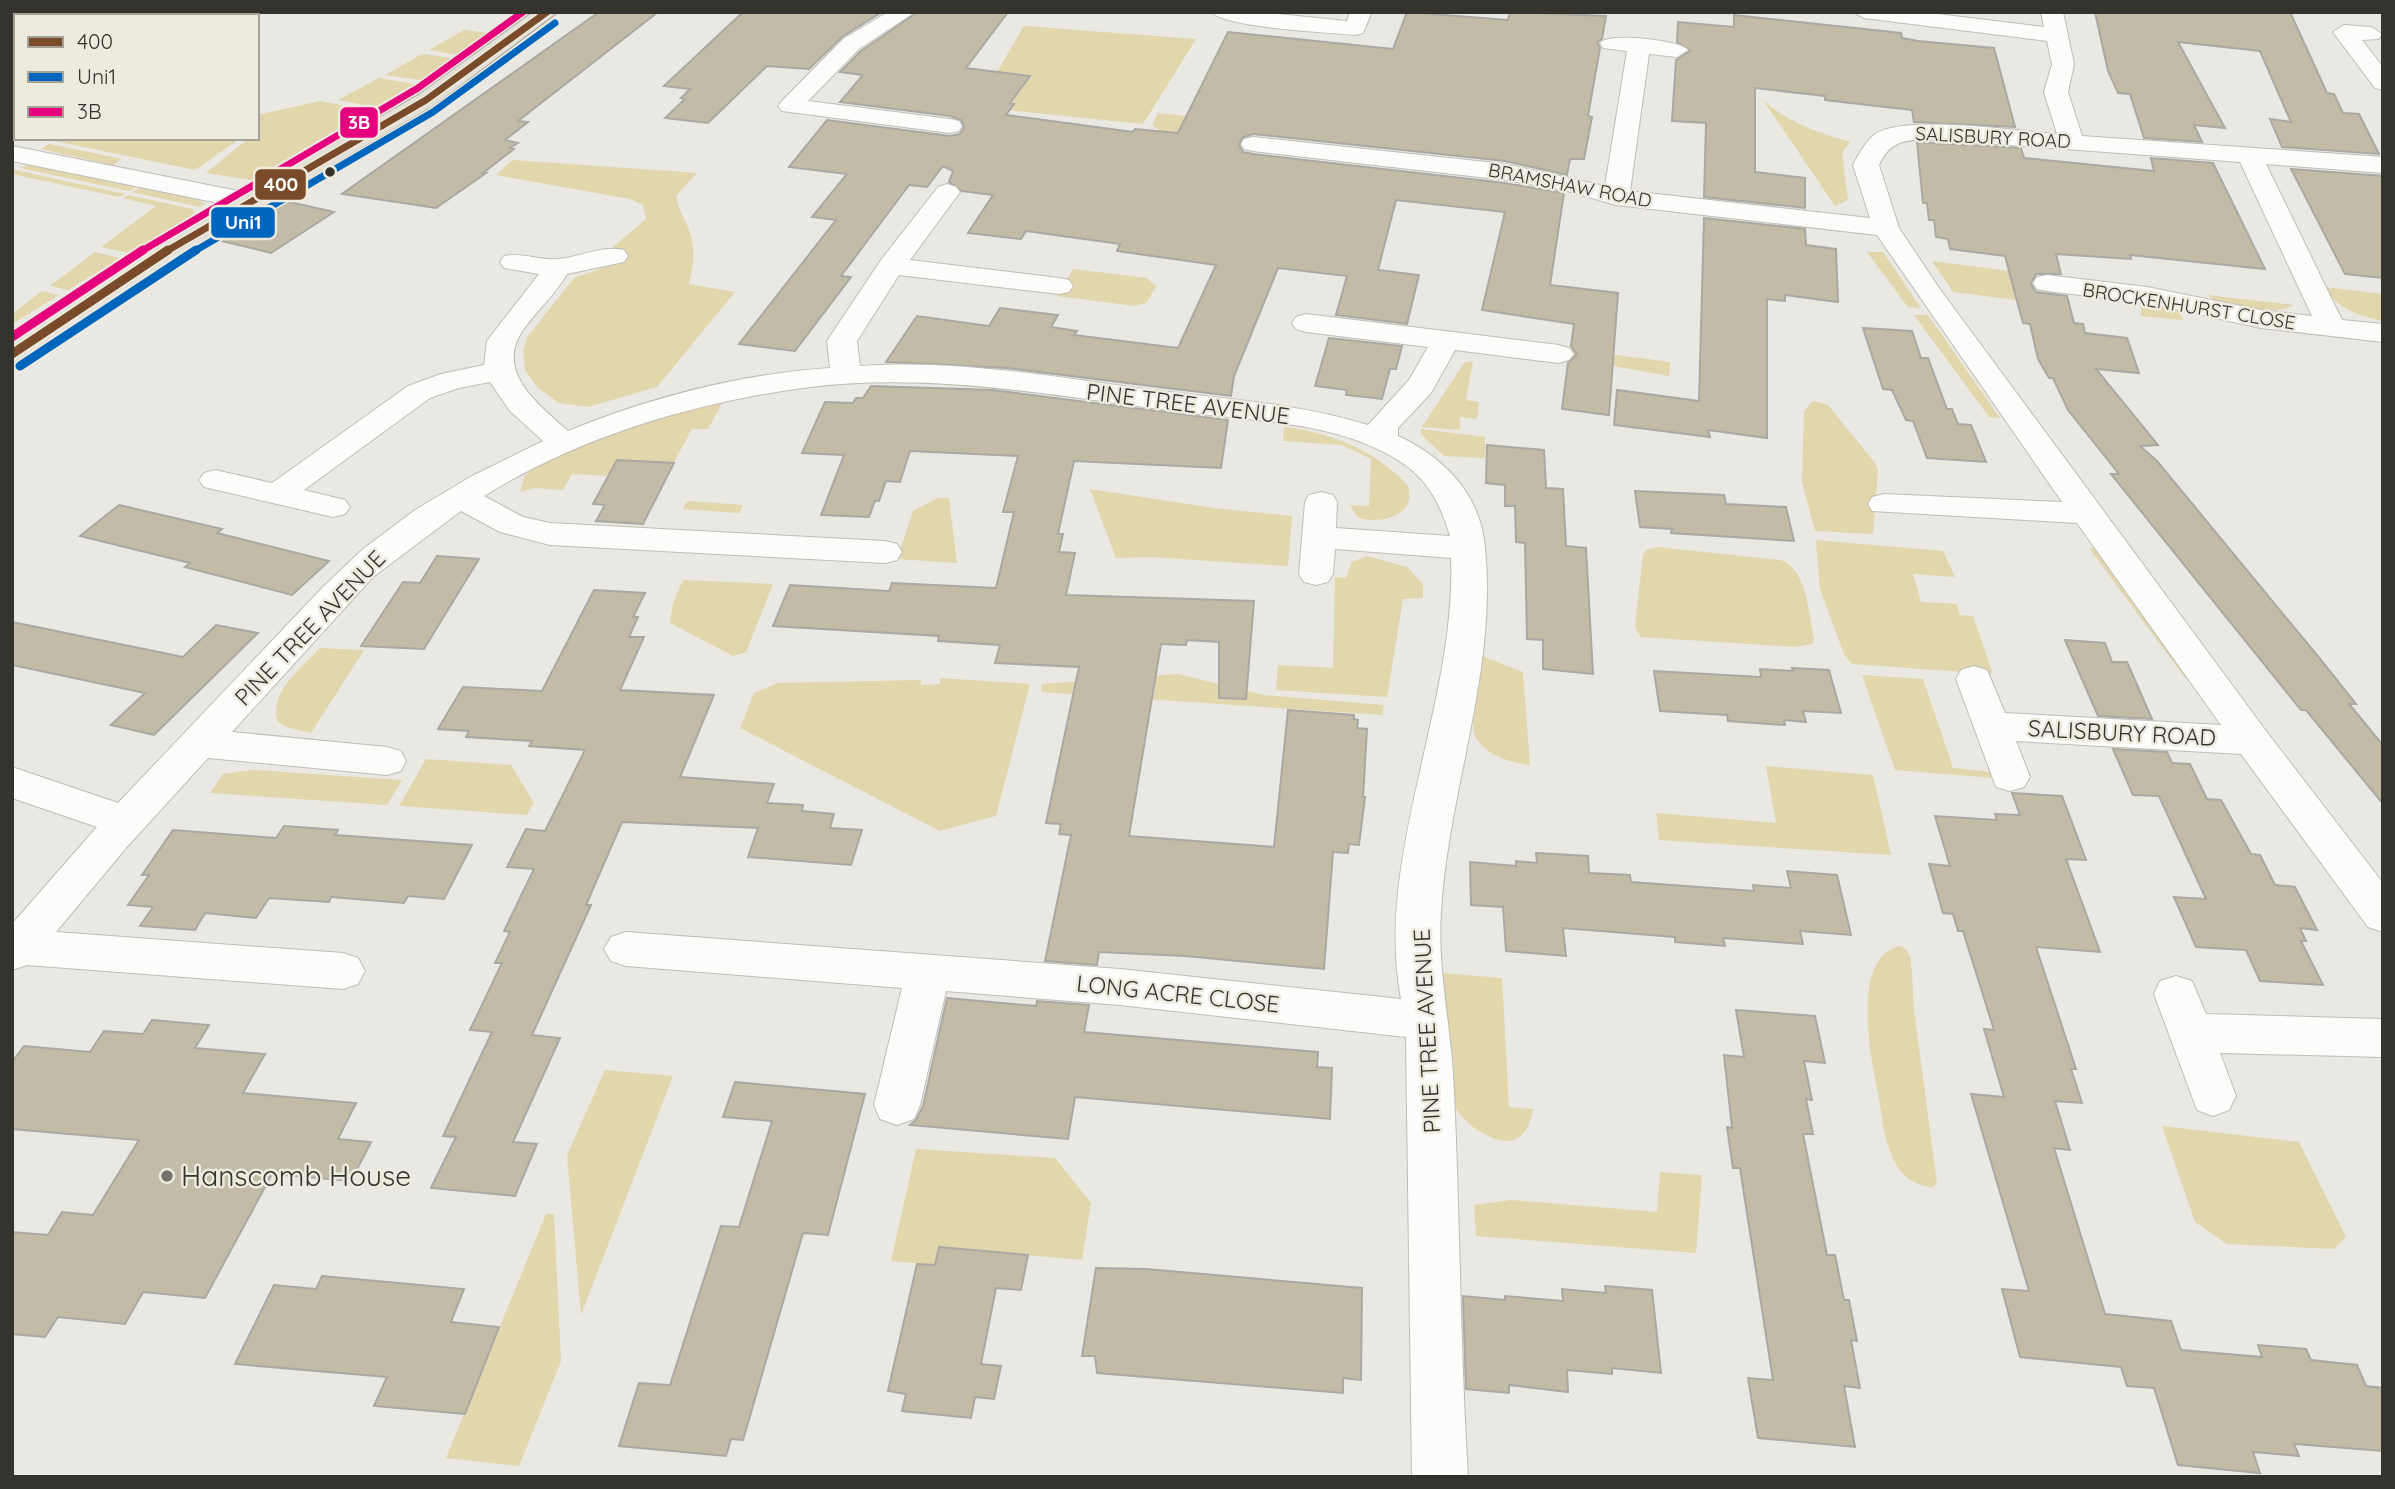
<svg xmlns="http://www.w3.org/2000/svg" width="2395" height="1489" font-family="Quicksand,sans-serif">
  <rect width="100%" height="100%" fill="#eae8e2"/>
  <!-- green -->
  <path fill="#e1d6ac" d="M1024,26l172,13 -53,85 -136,-14 24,-34 -34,-4z
    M464,30l24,3 -31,22 -28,-5z
    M422,54l30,4 -32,22 -35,-5z
    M379,78l35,6 -39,23 -37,-7z
    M409,91l5,1 -145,87 -5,-1z
    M1763,100c26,23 54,32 87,42l-8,11 6,47 -13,6z
    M320,101l50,9 -119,70 -45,-7 43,-35h8v-23z
    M1158,113l95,10 -13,25 -68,-9 -20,-14z
    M61,138h180l-46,32 -140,-29z
    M49,144h1l72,15 -9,6 -72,-16z
    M512,160l185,13 -21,23c2,13 7,20 12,31 8,19 6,37 1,57l46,8 -78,95 -69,20 -29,-4 -21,-15 -13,-18 -2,-19 5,-15 46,-58 49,-17 1,-9 -11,-5 33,-28 -3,-14 -13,-6 -134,-24z
    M32,163l107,23 -10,5 -109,-23z
    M15,170l110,24 -6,3 -107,-23z
    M142,187l56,11 7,6 -5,3 -68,-15z
    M128,195l65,14 2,4 -66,40 -28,-6 55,-41 -34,-8z
    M196,217l5,1 -142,86 -5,-1z
    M95,252l25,6 -52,32 -18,-4z
    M1867,252h16l38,56 -13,-1z
    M1932,261l93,12 7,29 -79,-10z
    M1073,269l74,9 9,9 -10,16 -11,3 -78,-10z
    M2325,287l58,7v27c-22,-4 -48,-13 -58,-34z
    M42,291l17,4 -47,29v-10z
    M2207,295l87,10c-23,11 -67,7 -87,-10z
    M2147,302l30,5 6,13 -42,-4v-10z
    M1914,315h14l72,103 -11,-1z
    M1570,349l100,13 -1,14 -101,-18z
    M1473,361l-7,39 13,2 -2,17 -17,-2v13l-38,-3 42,-64z
    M1813,401l15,4 47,58 3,8 -5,63 -58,-3 -13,-49 2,-71z
    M722,403l-14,26h-16l-30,55 -1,-22 -43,-2 -9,16 -37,-2 -9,16 -28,-2 -15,4 5,-17c47,-35 139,-60 197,-72z
    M1284,427c46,5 93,24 124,59 9,31 -28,38 -50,32l-8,-13 19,1 2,-47 -29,-14 -59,-4z
    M1421,429l64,8v21l-41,-2 -23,-22z
    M1090,489l124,19 78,8 -4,50 -138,-9 -34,1z
    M937,498h12l8,65 -60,-4 16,-48z
    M687,501l56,4 -4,8 -56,-4z
    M1816,540l127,11 12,26 -42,-3 8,28 36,2 3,11 13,1 20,58 -141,-10 -8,-10 -24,-65z
    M1657,547l124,13c27,11 27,53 33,79l-2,5 -17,3 -154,-10 -6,-10 8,-72 3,-5z
    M2089,548h7l97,130h-8z
    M1367,556l40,11 16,17v14l-20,1 -16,98 -111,-7 2,-25 55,3 2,-91 11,1 6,-16z
    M683,580l90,4 -27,68 -13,4 -63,-33 3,-20z
    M320,648l44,2 -53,83 -25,-6 -8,-5c-10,-30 24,-54 42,-74z
    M1480,655l43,17 7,93c-19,-2 -49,-11 -56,-32 -3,-11 5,-63 6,-78z
    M1178,674l86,21 120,10 -2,10 -341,-23 1,-8z
    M1862,675l61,4 30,89 49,5 4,6 -111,-9z
    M940,678l90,6 -34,132 -56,15 -200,-103 14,-35 24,-10 143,-3v5l19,-1z
    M426,759l85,6 23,38 -7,12 -128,-9z
    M1766,766l107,9 18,80 -232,-15 -3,-27 120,10z
    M253,770l149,10 -15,25 -177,-12 13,-19z
    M1899,946l7,3 5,10 3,51 23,173 -5,5c-12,-3 -25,-7 -32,-18 -16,-21 -17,-51 -22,-77 -7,-35 -28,-134 21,-147z
    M1442,973l60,5 7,129 24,2c-3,14 -7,29 -24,32 -10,1 -21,-5 -30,-10 -52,-32 -37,-106 -37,-158z
    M605,1070l68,6 -92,239 -14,-160z
    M2162,1126l137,16 47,95 -12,12 -107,-5 -32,-22z
    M916,1149l139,9 36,45 -9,57 -143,-13 -4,18 -44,-4z
    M1660,1172l42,3 -6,78 -220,-17 -2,-31 37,-5 146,12z
    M546,1214h8l7,147 -42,105 -73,-8z"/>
  <!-- building -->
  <path fill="#c2bca6" stroke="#aaa8a3" stroke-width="2" d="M599,12h59l-140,109 10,1 -23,18 13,3 -8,5 4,1 -31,24h3l-50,35 -94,-14z
    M743,12h139l-40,25 -33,32 -42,-3 -59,57 -43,-5 20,-19 -4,-1 9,-9 -26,-3z
    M918,12h90l-42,56 64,8 -20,27 4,1 -8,11 127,17 2,-3 43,4 50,-101 165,17 14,-37 101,8 2,-8 96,4 -4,23 -5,3 3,6 -12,68 4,1 -8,42h-14l-3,16 -62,-14 -252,-27 -11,4 -3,7 4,7 10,2 252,29 59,10 -14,92 68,8 -9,122 -47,-6 6,-46 9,-9 -6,-8 3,-22 -92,-14 23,-98 -109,-12 -18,70 41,5 -12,49 -71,-9 11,-39 -69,-8 -44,108 -3,20 -224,-28 -121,-6 31,-46 72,10 11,-18 58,7 -7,12 26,4 -3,4 104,13 38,-83 -99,-14 3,-7 -72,-10 -22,-3 -5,8 -53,-6 25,-38 -31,-4 -13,-9 4,-11 -10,-5 -16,21 -18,-2 -68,91 10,1 -56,74 -56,-7 97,-124 -24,-3 35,-43 -58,-7 38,-47 123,16 10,-2 4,-7 -3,-7 -11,-4 -110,-14 23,-27 -23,-3 21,-21z
    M2095,12h195l37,81 7,1 9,19 16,1 20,40 -97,-7 -12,-28 21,3 -31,-71 -82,-9 47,86 -31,-3 8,17 -58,-4 -14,-44 -12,-1 -10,-22z
    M1734,15l167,18 1,5 16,3 76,7 21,79 -101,-5 -2,-12 -87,-10v-4l-70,-8v84l50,6v30l-101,-11 2,-74 -34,-2 4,-61 14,-9 -13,-9 1,-20 56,5z
    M1917,142l104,6 3,10 130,13 -3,-13 62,5 52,106 -135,-14 1,4 -75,-5 5,20h-25l-5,10 5,8 31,4 7,27 9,1 2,9 42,5 12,35 -43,-4 62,76 -18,1 17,15 164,199 35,44h-7l34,41v59l-77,-94h-5l-190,-236h8l-51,-64 -15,-32h-4l-11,-19 -8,-35 -7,-1 -18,-67 -55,-7 -2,-10 -12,-2 -2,-17h-5l-2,-17h-4z
    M2291,169l92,7v102l-38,-4z
    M285,201l49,11 -63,41 -49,-12z
    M1704,218l101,11 1,16 30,4 2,53 -53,-7v6l-18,-2v139l-59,-8 2,7 -96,-12 3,-35 82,11z
    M1863,328l49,3 9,27h7l19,51h5l6,15 13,1 15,37 -59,-4 -14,-37 -7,-1 -14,-30 -9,-1z
    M1329,338l73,8 -6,23h-6l-8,30 -36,-4 1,-5 -32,-4z
    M871,386l122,4 235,30 -7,48 -147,-7 -16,73h5l-4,18 16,1 -9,42 188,6 -8,98 -27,-1v-56l-32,-2 -1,5 -25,-1 -32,192 145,11 14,-137 66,5v4l4,1 -1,8 10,1 -4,68h2l-6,48 -10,-1 -1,9 -15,-1 -9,117 -139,-13 -86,-4 -2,13 -52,-4 26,-126 -12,-1 2,-10 -15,-1 33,-156 -84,-4 5,-18 -62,-4 1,-5 -166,-10 17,-41 99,6 3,-8 104,5 18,-76h-11l15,-56 -108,-5 -10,31 -14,-1 -7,20h-4l-6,16 -48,-2 23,-60 -42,-2 23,-51 28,1 3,-5h7z
    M1487,445l57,5 2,38 17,1 3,57 20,2 7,126 -50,-5v-29l-16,-1 -2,-96 -9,-1 -1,-36h-10v-21l-19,-2z
    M617,460l57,3 -31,61 -47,-3 9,-16 -12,-1z
    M1635,491l89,4 2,9 60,3 8,34 -123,-8 1,-4 -32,-2z
    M119,505l103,24 -5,4 112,28 -37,34 -107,-28 5,-4 -110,-27z
    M437,556l42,3 -55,90 -63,-3 42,-64 17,1z
    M594,590l51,3 -12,24h5l-9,20h15l-24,53 94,5 -34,82 94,7 -7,19 36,2 -1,6 32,3 -4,14 32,2 -11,35 -103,-8 10,-29 -136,-6 -36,83h5l-59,130 28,3 -47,104 24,2 -22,52 -84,-8 25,-51 -13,-1 49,-104 -22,-2 32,-67h-7l15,-31 -6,-1 30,-62 -27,-2 19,-38 19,2 40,-81 -56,-4 3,-5 -66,-4 3,-6 -31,-2 25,-42 79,4z
    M12,622l171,35 33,-32 42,8 -104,102 -43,-10 34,-32 -133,-28z
    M2065,640l40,3 7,19h15l25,57 -54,-3z
    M1792,668l37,2 12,43 -38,-2 3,11 -22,-2 1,5 -57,-4 -1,-6 -67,-4 -6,-40 107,6 -1,-8 33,2z
    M2113,749l54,3 5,11 18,1 17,35 14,1 30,54 9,1 15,30 20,2 22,43 -17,-2 6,13h-5l22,44 -63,-4 -14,-31 -50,-3 -22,-50 32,2 -47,-103 -26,-1z
    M2012,793l50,3 24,64 -20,-1 34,93 -64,-5 40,122h-5l11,34 -27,-2 15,49 -16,-2 51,166 66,7 10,29 81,7 -4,-12 48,4 5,11 46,5 9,21 17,2v63l-89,-7 5,12 -46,-4 7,21 -82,-8 -24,-77 -27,-2 -6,-19 -101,-10 -18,-68 27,2 -58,-197 33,3 -20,-68 10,1 -31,-99h-5l-5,-17 -10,-1 -14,-49 21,2 -15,-50 62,4 -2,-6 25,1z
    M284,826l54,4 -3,5 137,10 -28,54 -36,-3 -4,7 -73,-6 -2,5 -60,-4 -13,20 -51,-5 -10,17 -55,-4 13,-19 -25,-2 21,-30h-7l31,-45 103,8z
    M1536,853l52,3 1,17 41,2 1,7 123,9 -1,-6 38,3 -4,-17 50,4 14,60 -51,-4 3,13 -80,-6 2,8 -50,-4v-5l-112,-9 3,28 -60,-5 -3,-44 -32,-2 -1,-43 46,4v-5l21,2z
    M947,998l89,8 1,-5 52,4 -5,27 234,20 -1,15 15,1 -2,51 -255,-22 -7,42 -158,-14 6,-5 7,-14z
    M1736,1010l79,6 10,47 -21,-2 8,39 -6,-1 7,35h-10l24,121h8l9,45h5l8,41 -6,-1 9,48 -16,-2 11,61 -97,-9 -10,-60 25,2 -33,-212h-7l-6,-41 5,1 -8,-73 20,2z
    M152,1020l57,5 -14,23 70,6 -22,39 113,10 -18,36 33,3 -20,39 -79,-7 -67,124 -62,-6 -18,32 -67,-7 -13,20 -33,-3v-102l36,3 14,-23 31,3 46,-75 -127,-11v-67l12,-16 66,6 14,-21 39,3z
    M735,1082l130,12 -37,141 -25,-2 -60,207 -12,-1 -5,17 -107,-10 20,-63 31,2 51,-159 18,1 33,-106 -49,-4z
    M939,1247l89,8 -7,35 -25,-2 -15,76 20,2 -7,33 -19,-2 -4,21 -69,-7 4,-17 -18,-3 29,-127 18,1z
    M1096,1268l50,1 216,19 -1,92 -18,-2v15l-246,-20 -2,-17h-13z
    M322,1276l142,13 -13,33 48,5 -34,87 -91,-8 13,-29 -152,-13 39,-79 42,4z
    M1605,1286l47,4 9,83 -49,-5v6l-45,-4 1,22 -59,-7v8l-43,-4 -3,-93 42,4v-4l58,5 -1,-12 44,4z"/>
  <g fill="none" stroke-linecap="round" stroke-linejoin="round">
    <!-- minor casing -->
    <g stroke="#bfbdb8" stroke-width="2">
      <path id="minor" d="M44,12h26l-3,4h-26z
        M888,12h27l-56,37 -51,52 142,18 9,2 3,5 -3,5 -9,2 -168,-22 -4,-5 4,-5 61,-62z
        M1212,12h45l90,9 3,-9 21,2 -8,19 -8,2c-25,-3 -131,-7 -143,-23z
        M1853,12h68l123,15 -3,-15h22l11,52 -6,28 14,44 301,21v16l-117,-9 76,156 41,4v18l-122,-14 -114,-25 -100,-12 -10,-2 -4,-6 4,-6 10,-2 100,12 114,23 51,6 -72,-154 -311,-23c-25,1 -39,2 -50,26l20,63 40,60 327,443 117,152v49l-15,-5 -127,-173 -225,-13 14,36 -6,10 -14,4 -14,-4 -40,-108 5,-9 13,-4 13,4 18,43 216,12 -144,-202 -205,-12 -4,-7 4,-7 12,-3 178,8 -185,-267 -261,-30 -52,-15 -59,-10 -252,-29 -9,-2 -3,-5 3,-5 9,-2 252,27 100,22 22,-135 -24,-3 -3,-5c7,-11 81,-3 88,7l-11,7 -28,-3 -19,137 240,27 -17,-53c6,-11 12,-23 22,-31 30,-20 143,-3 182,0l-13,-42 8,-28 -5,-23 -183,-23z
        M2344,25l27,2 11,7 -3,5 -17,1 21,27v23l-8,-2 -42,-56z
        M16,27v15l-4,1v-15z
        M12,146l236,47 9,2 4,6 -4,6 -9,2 -236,-48z
        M947,184l9,3 4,5 -50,68 149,18 10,2 4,6 -4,6 -10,2 -160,-19 -42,66 3,25c97,-7 196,11 292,24 72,9 146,13 216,35l41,-45 19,-33 -122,-15 -10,-3 -4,-6 4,-6 10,-3 253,31 10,3 5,6 -5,6 -10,3 -104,-13 -24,43 -33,35v8c43,20 79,54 86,104 16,124 -36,249 -43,372 -4,60 11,118 13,179 6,128 6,257 14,386h-56l-6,-440 -286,-32 -174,-14 -26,114 -6,14 -17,6 -17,-6 -6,-14 28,-117 -276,-22 -15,-5 -7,-12 7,-12 15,-5 494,37 281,30c-27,-142 56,-296 50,-441l-116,-9 -2,25 -5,8 -12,3 -12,-3 -5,-8 6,-72 4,-7 12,-3 12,3 4,7 -1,26 114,8c-10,-33 -22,-57 -52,-76 -63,-39 -145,-39 -216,-48 -125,-16 -253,-41 -379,-24 -111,15 -224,49 -319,108l39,21 27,6 335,18 12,3 5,8 -5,8 -12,3 -335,-18 -50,-13 -39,-21 -88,66 -141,155 155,15 14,4 5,10 -5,10 -14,4 -179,-17 -82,90 -70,84 287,21 15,5 7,13 -7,13 -15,5 -316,-24 -15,5v-46l85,-97 -85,-29v-31l106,36 205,-216 40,-38 52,-39 57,-34 71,-35 -33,-30 -20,-29 -31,6 -29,10 -126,92 41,10 5,7 -5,7 -12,3 -129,-30 -5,-7 5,-7 11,-3 57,13 136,-97 33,-12 43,-9 3,-24 52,-67 -35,-6 -4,-6 4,-6c19,-4 36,5 55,3 21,-2 44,-14 65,-9l4,6 -4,6 -57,12c-12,21 -30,36 -44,56 -29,42 16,75 45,101 83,-34 173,-57 262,-63l-3,-27 54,-81 57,-73z
        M2176,976l16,5 14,33 177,5v38l-163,-4 16,43 -7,14 -16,6 -16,-6 -43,-116 6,-13z"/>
    </g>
    <!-- primary casing -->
    <g stroke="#a09d8e" stroke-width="2">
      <path id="primary" d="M533,12h25l-124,93 -256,151 -156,104 -10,3v-22l146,-97 260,-149z"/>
    </g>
    <!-- minor -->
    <use href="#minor" fill="#fcfcfb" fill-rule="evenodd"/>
    <!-- primary -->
    <use href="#primary" fill="#e2e0d9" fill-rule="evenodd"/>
    <!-- bus-1-far1 casing -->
    <g stroke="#edeade" stroke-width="10">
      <path id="bus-1-far1" d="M165,252l261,-152 121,-88"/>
    </g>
    <!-- bus-1 casing -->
    <g stroke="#edeade" stroke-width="13">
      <path id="bus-1" d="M12,354l156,-104"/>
    </g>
    <!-- bus-2-far1 casing -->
    <g stroke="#edeade" stroke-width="10">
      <path id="bus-2-far1" d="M193,252l240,-140 122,-89"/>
    </g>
    <!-- bus-2 casing -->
    <g stroke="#edeade" stroke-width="13">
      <path id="bus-2" d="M20,366l176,-116"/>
    </g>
    <!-- bus-3-far1 casing -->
    <g stroke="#edeade" stroke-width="10">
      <path id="bus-3-far1" d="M140,252l278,-164 105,-76"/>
    </g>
    <!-- bus-3 casing -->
    <g stroke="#edeade" stroke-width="13">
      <path id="bus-3" d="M12,337l131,-87"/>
    </g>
    <!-- bus-1-far1 -->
    <use href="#bus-1-far1" stroke="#7a4b2a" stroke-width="7"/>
    <!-- bus-1 -->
    <use href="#bus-1" stroke="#7a4b2a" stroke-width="9"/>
    <!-- bus-2-far1 -->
    <use href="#bus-2-far1" stroke="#0065bd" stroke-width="7"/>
    <!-- bus-2 -->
    <use href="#bus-2" stroke="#0065bd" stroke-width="9"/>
    <!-- bus-3-far1 -->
    <use href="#bus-3-far1" stroke="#e5007d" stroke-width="7"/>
    <!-- bus-3 -->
    <use href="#bus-3" stroke="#e5007d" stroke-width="9"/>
  </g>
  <!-- markers -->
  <circle fill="#34332e" stroke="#edeade" stroke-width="2.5" cx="330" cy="172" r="6"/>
  <circle fill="#74726d" stroke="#edeade" stroke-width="2.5" cx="167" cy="1176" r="7"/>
  <g text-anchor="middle" stroke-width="5" stroke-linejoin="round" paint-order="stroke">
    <!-- far-street labels -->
    <g font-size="19" fill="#34332e" stroke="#edeade">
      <text transform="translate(1993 137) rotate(3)" y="7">SALISBURY ROAD</text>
      <text transform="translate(1570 185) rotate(11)" y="7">BRAMSHAW ROAD</text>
      <text transform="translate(2189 306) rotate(9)" y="7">BROCKENHURST CLOSE</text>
    </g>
    <!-- street labels -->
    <g font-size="23" fill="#34332e" stroke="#edeade">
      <text transform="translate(1188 404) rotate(7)" y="8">PINE TREE AVENUE</text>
      <text transform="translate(310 628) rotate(-46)" y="8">PINE TREE AVENUE</text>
      <text transform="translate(2122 733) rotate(3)" y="8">SALISBURY ROAD</text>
      <text transform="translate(1178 994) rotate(6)" y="8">LONG ACRE CLOSE</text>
      <text transform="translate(1427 1031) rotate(-93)" y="8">PINE TREE AVENUE</text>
    </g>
    <!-- near-poi labels -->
    <g font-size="28" fill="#34332e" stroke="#edeade" text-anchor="start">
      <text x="181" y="1186">Hanscomb House</text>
    </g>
  </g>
  <g stroke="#edeade" stroke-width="2.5">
    <rect x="339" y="106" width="40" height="33" rx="7" fill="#e5007d"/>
    <rect x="254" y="168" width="53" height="33" rx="7" fill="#7a4b2a"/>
    <rect x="210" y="206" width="66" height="33" rx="7" fill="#0065bd"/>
  </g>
  <g font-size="19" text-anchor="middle" font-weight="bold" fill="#fff">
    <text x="359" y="129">3B</text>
    <text x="281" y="191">400</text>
    <text x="243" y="229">Uni1</text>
  </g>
  <!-- border -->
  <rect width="2395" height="1489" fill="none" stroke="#34332e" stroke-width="28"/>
  <!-- legend -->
  <rect x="14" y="14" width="245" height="126" fill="#edeade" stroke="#a3a198" stroke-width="2"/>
  <rect x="28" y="37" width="35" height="10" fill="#7a4b2a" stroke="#a3a198" stroke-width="2"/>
  <text x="77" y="49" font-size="21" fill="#34332e">400</text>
  <rect x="28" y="72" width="35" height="10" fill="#0065bd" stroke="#a3a198" stroke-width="2"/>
  <text x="77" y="84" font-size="21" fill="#34332e">Uni1</text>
  <rect x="28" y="107" width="35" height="10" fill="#e5007d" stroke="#a3a198" stroke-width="2"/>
  <text x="77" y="119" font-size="21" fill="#34332e">3B</text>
</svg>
